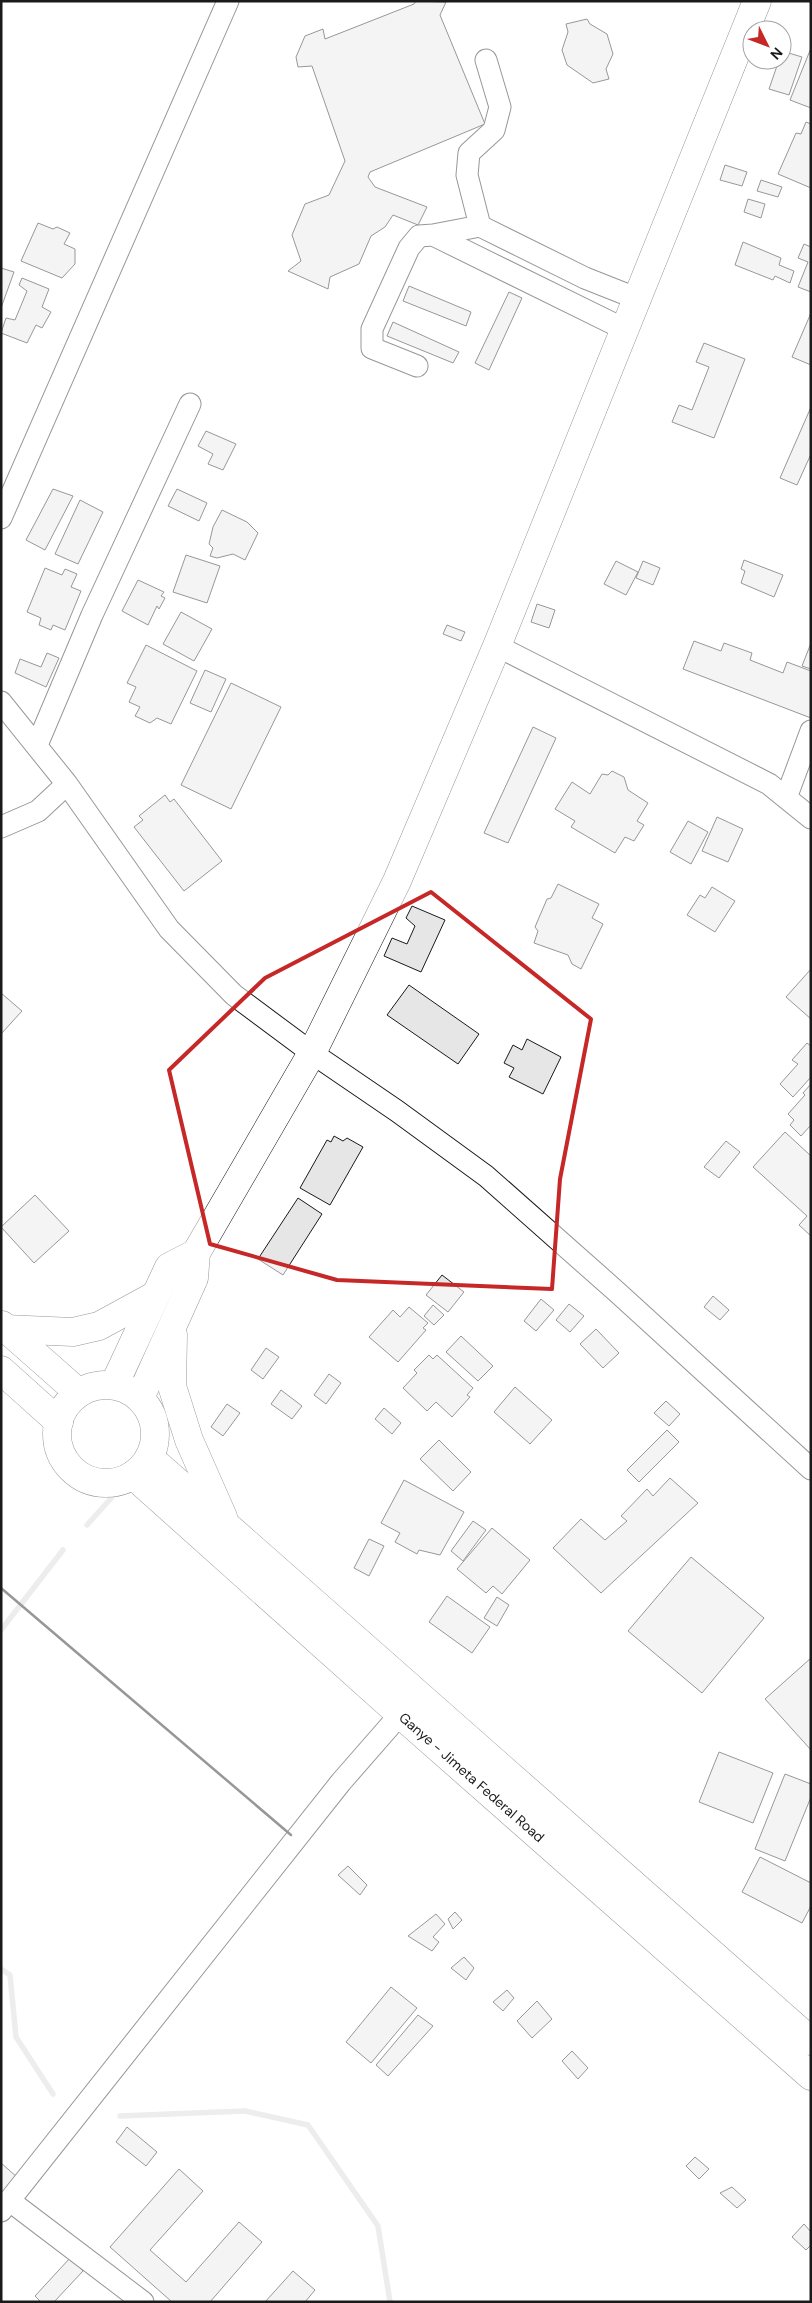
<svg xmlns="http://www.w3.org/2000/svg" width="812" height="2303" font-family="'DM Sans',sans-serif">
  <rect width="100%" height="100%" fill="#fff"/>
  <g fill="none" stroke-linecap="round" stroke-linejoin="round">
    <!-- stream -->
    <path stroke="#d7d7d7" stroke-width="5.5" d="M87,1525l26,-29
      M1,1630l62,-80
      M1,1969l9,6 6,62 37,57
      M120,2116l125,-5 63,14 70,101 12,76"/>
  </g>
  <!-- building -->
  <path fill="#e6e6e6" stroke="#1a1a1a" d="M416,1l30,1 -6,13 45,109 -115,48 -2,5 7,10 52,20 -9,18 -25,-10 -8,12 -14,9 -12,28 -29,13 -2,12 -40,-18 13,-10 -9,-26 13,-31 24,-9 16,-34 -33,-95 -14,1 -2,-10 9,-21 18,-7 2,10 89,-35z
    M587,19l3,5 17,10 6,20 -7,15 3,10 -16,4 -26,-18 -5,-15 6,-18 -2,-8z
    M811,48v60l-21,-8z
    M782,51l20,6 -13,38 -20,-6 10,-29h3z
    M806,122l5,2v64l-33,-14 18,-41 5,1z
    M725,165l22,7 -5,14 -22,-6z
    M761,180l21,7 -4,10 -21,-6z
    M748,199l17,5 -4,14 -17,-6z
    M38,223l15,6 4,-2 13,6 -6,11 11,5v15l-13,14 -41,-17z
    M743,242l38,16 -2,7 15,6 -4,12 -15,-7 -2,4 -38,-15z
    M804,244l7,3v45l-13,-5 10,-25 -10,-4z
    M1,268l13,4 -13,36z
    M22,278l27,11 -7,18 9,5 -9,16 -6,-3 -9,18 -26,-10 5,-15 9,2 12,-29 -8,-6z
    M409,286l62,26 -5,14 -63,-25z
    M509,292l13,6 -33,72 -14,-7z
    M811,313v52l-19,-8z
    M393,322l66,30 -6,11 -66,-27z
    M704,343l41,16 -31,79 -42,-16 7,-17 13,5 17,-43 -13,-5z
    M811,407v47l-14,31 -17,-7z
    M206,431l30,13 -13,26 -15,-6 5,-10 -15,-8z
    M53,489l20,7 -28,54 -19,-10z
    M177,489l30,14 -8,18 -31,-15z
    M80,500l23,12 -25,52 -23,-10z
    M222,510l25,12 11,11 -13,27 -12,-6 -16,4 -7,-2 3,-8 -4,-4 4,-17z
    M186,555l34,11 -13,37 -34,-11z
    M744,560l39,15 -9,22 -33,-14 4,-12 -4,-2z
    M616,561l22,11 -12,23 -22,-11z
    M643,561l17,7 -7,17 -17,-7z
    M45,568l17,7 3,-6 12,5 -6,13 10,4 -16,39 -12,-5 -2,5 -12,-5 2,-7 -14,-6z
    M138,580l26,12 -3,4 4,2 -6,11 -2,-3 -9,19 -26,-14z
    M537,604l18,6 -6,18 -18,-6z
    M181,612l31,17 -18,32 -31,-17z
    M447,625l18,7 -4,9 -18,-7z
    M694,641l27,10 3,-8 28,10 -2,7 33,13 4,-11 24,9v47l-128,-49z
    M811,643v26l-9,-3z
    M146,645l51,26 -26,53 -14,-6 -7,5 -15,-7 5,-9 -11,-5 7,-15 -9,-4z
    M47,653l12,5 -13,29 -31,-14 5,-14 21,8z
    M205,670l21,9 -15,33 -21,-9z
    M231,683l50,24 -50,102 -50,-24z
    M533,727l23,11 -48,105 -24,-10z
    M612,771l12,6 4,13 20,13 -11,18 7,4 -10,16 -9,-4 -10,16 -44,-26 4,-6 -20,-12 17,-27 18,12 12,-20 6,1z
    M165,795l5,7 4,-3 48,62 -38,30 -50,-64 9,-7 -4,-4z
    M717,817l26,12 -15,33 -26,-11z
    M688,821l20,11 -17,32 -21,-12z
    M558,884l41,20 -7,14 11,6 -22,45 -9,-5 -4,-9 -34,-12 4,-12 -3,-4 12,-28 4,-1z
    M712,887l23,14 -20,31 -28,-17 13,-20 5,3z
    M412,906l33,14 -24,52 -37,-16 8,-18 15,6 8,-18 -9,-8z
    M811,969v50l-25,-22z
    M409,985l70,49 -21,30 -71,-49z
    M1,993l21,18 -21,23z
    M527,1039l34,18 -18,37 -34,-17 5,-9 -10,-5 9,-18 9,5z
    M807,1043l4,3v31l-18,20 -13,-13 18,-20 -6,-4z
    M811,1084v41l-10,11 -11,-11 4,-5 -6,-6 17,-19 -2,-2z
    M785,1132l26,24v80l-12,-11 8,-9 -54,-49z
    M334,1136l9,5 4,-3 16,9 -33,58 -30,-17 27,-48 4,2z
    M726,1141l14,11 -21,26 -15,-11z
    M35,1195l34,36 -35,32 -33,-36z
    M298,1198l24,16 -39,61 -25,-16z
    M442,1275l22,17 -16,20 -22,-17z
    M713,1296l16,14 -9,10 -16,-13z
    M541,1299l13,11 -18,21 -12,-10z
    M569,1304l15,12 -14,16 -14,-12z
    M433,1305l11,10 -10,10 -10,-9z
    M409,1307l19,16 -5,5 3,2 -28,32 -29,-25 24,-27 7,7z
    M596,1329l23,24 -16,15 -23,-24z
    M461,1336l32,30 -15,15 -32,-29z
    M266,1348l13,9 -16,22 -12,-9z
    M429,1355l4,4 4,-4 36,33 -6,7 3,2 -18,20 -16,-15 -9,9 -24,-23 14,-15 -3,-3z
    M329,1374l12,9 -15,21 -12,-9z
    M515,1387l37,33 -22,24 -36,-32z
    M281,1390l21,16 -10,13 -21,-15z
    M666,1401l14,13 -11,12 -15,-13z
    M227,1404l13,9 -17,23 -12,-9z
    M384,1408l17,15 -9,11 -17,-15z
    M667,1430l12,12 -40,40 -12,-12z
    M439,1440l32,32 -18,19 -33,-32z
    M670,1478l28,25 -97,90 -48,-45 28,-29 24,21 22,-19 -6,-5 26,-27 6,7z
    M404,1480l60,32 -24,43 -21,-5 -2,4 -22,-12 5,-9 -19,-10z
    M473,1521l13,9 -23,31 -12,-10z
    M492,1528l38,32 -28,34 -9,-8 -7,7 -29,-24z
    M369,1539l15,7 -15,30 -15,-8z
    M691,1557l73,61 -62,75 -74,-62z
    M447,1596l43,31 -18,26 -43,-31z
    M497,1597l12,8 -12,21 -13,-8z
    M811,1658v92l-46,-51z
    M719,1752l54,21 -20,50 -54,-21z
    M785,1774l26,10v13l-26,64 -30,-12z
    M760,1857l51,26v23l-9,17 -60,-31z
    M348,1866l19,19 -7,10 -22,-20z
    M455,1912l7,8 -9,9 -5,-10z
    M436,1914l9,10 -12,13 6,5 -7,9 -24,-15z
    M464,1957l10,11 -8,12 -15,-12z
    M391,1987l26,21 -46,55 -25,-21z
    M507,1990l7,8 -11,13 -10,-9z
    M537,2001l15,18 -20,19 -15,-17z
    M418,2015l15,11 -45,50 -12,-11z
    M572,2051l16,17 -10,11 -16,-18z
    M127,2127l30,25 -11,14 -30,-24z
    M695,2157l14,12 -10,10 -13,-13z
    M1,2163l16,14 -16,17z
    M179,2169l24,22 -53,59 36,32 53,-60 23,20 -52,60h-38l-62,-55z
    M732,2187l14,13 -9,8 -17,-15z
    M804,2224l7,8v13l-5,5 -14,-13z
    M70,2258l13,13 -29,31h-13l-6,-6z
    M293,2271l22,19 -10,12h-40z"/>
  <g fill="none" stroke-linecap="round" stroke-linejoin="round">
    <!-- minor casing -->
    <g stroke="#1a1a1a" stroke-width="23">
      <path id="minor" d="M486,60l14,47 -6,23 -25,23 -2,22 13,51 105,52 53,21
        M433,235l47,-9
        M417,366l-45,-18v-19l37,-81 10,-12 14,-1 191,94
        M1,518l227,-517
        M497,646l272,138 42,34
        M1,702l66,82 102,145 65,66 78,58 85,58 89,65 131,116 194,177
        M37,745l55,-130 98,-211
        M786,798l25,-67
        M1,827l37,-16 29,-27
        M10,2201l133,101
        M1,2211l340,-429 69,-79"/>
    </g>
    <!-- major casing -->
    <g stroke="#1a1a1a" stroke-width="29">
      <g id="major">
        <path d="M2,1325l77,68"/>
        <path d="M5,1329l68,3 26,-6 55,-30"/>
        <path d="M173,1335l-1,51 17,54 34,77"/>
        <path d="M1,1370l58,52"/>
        <path d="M114,1385l55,-118 27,-14"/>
        <circle cx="106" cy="1434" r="49"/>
        <path d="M140,1398l54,-120 2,-25 116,-200 85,-172 100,-235 260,-645"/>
        <path d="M150,1458l661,583"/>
        <path id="s1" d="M133,1475l267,239 411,362"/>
      </g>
    </g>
    <!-- minor -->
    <use href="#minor" stroke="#fff" stroke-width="21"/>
    <!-- major -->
    <use href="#major" stroke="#fff" stroke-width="28"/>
    <!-- wall -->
    <path stroke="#1a1a1a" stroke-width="2.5" d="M1,1588l290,247"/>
  </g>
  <!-- marked area -->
  <path d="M0 0H812V2303H0ZM431,892l160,127 -31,160 -8,110 -215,-9 -127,-36 -41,-174 96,-92z" fill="#fff" fill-opacity=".55" fill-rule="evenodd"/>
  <path fill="none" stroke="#c62828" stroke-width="4" stroke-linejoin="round" d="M431,892l160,127 -31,160 -8,110 -215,-9 -127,-36 -41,-174 96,-92z"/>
  <g text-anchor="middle" stroke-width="4" stroke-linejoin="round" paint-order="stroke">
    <!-- street labels -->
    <g font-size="14" fill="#1a1a1a" stroke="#fff">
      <text dy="5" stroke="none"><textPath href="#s1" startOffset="454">Ganye - Jimeta Federal Road</textPath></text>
    </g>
  </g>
  <!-- border -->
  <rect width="812" height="2303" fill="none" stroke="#1a1a1a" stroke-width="5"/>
  <!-- north arrow -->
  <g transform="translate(767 45) rotate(132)"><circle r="24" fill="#ffffff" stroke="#a3a3a3"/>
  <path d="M0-4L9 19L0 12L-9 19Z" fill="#c62828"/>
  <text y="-8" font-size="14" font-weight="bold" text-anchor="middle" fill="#1a1a1a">N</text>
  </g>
</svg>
